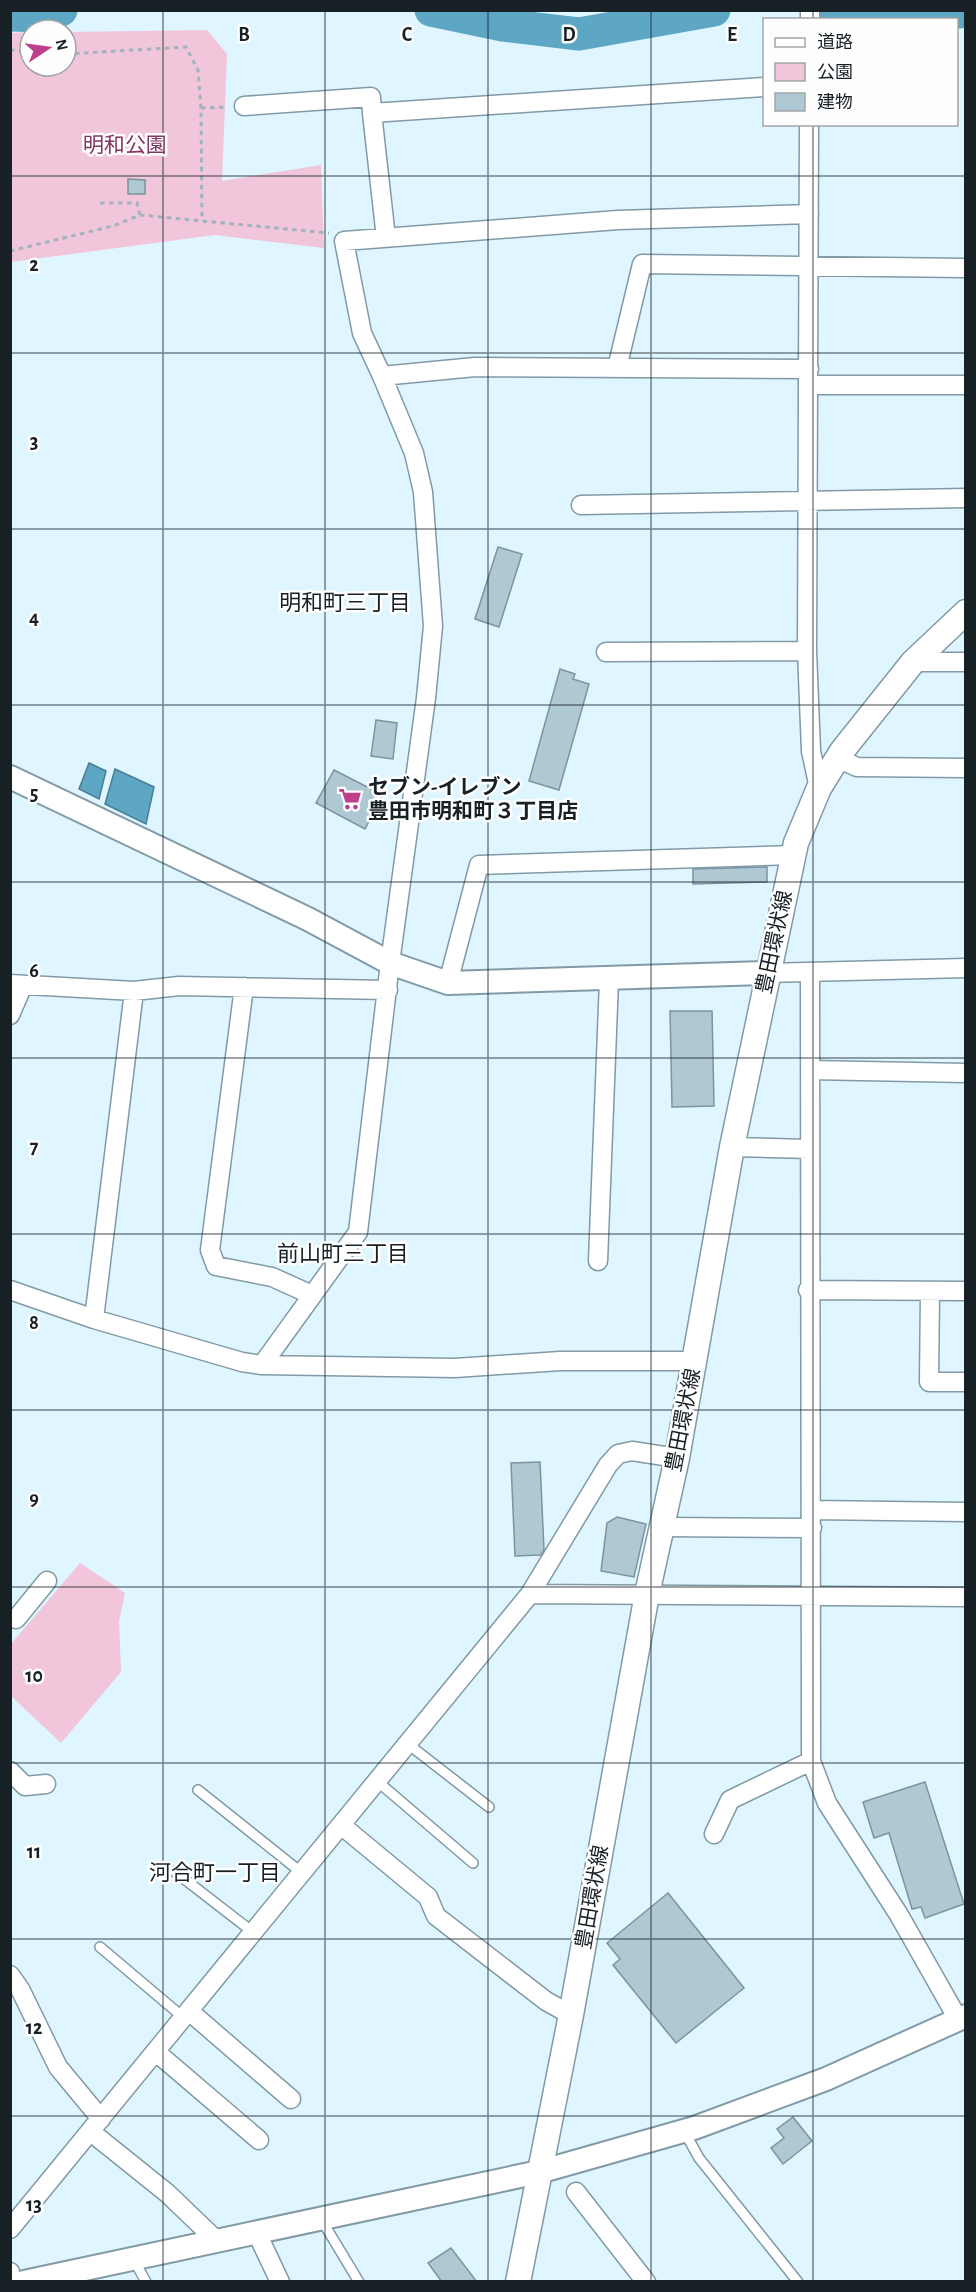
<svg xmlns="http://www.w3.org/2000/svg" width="976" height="2292" font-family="'Alegreya Sans','Noto Sans JP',sans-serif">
  <rect width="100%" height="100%" fill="#dff5ff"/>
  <!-- green -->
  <path fill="#f1c5da" d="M207,30l20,24 -5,127 99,-16 3,83 -109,-13 -204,27v-229l19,-1v34h36v-34z
    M80,1563l45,30 -6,28 2,51 -60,71 -50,-47v-52z"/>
  <!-- water -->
  <path fill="#5da6c4" stroke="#487e94" stroke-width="1.5" d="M89,763l17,8 -7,28 -20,-10z
    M115,769l39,18 -8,37 -41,-20z"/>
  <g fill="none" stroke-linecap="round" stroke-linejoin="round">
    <!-- river -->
    <path stroke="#5da6c4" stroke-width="33" d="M431,10l72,15 76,9 135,-24
      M820,10l56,9 32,-1 58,-7
      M10,15l35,1 16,-6"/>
  </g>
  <!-- building -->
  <path fill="#aec8d4" stroke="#7b949f" stroke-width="1.5" d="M128,179l17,1v14h-17z
    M498,547l24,7 -23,73 -24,-8z
    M560,669l15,5 -2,5 16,5 -30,106 -30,-9z
    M376,720l21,3 -4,36 -22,-3z
    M334,770l49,25 -18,34 -49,-26z
    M767,867v15l-74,2v-15z
    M670,1011h42l2,95 -42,1z
    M540,1462l4,88 -3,5 -26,1 -4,-93z
    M617,1517l29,7 -12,53 -33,-6 6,-48z
    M925,1782l39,122 -39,14 -4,-11 -9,2 -23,-76 -15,5 -11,-36z
    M668,1893l76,95 -68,55 -63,-78 7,-6 -13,-16z
    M793,2117l19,24 -29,23 -12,-16 13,-10 -7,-9z
    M451,2248l26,34h-35l-14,-19z"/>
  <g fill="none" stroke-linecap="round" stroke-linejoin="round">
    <!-- service casing -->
    <g stroke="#819aa5" stroke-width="12">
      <path id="service" d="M408,1744l81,63
        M377,1781l96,82
        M198,1790l104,83
        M174,1871l80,62
        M100,1947l84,71
        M684,2131l15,27 99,124
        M321,2219l38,63
        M134,2260l12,22"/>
    </g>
    <!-- minor casing -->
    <g stroke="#819aa5" stroke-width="21">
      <path id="minor" d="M810,10v10
        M244,106l127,-9 1,16 392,-26
        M372,113l14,125
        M809,124l-2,527 4,100 8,37
        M617,368l25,-104 324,4
        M809,369l-334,-2 -93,9 -20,-43 -18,-92 274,-21 191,-6
        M809,385h157
        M581,505l385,-7
        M606,652l201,-1
        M913,662h53
        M837,758l20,9 109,1
        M810,972l1,789 16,42 72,112 59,104
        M766,973l200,-5
        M448,983l31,-118 314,-10
        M10,984l124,7 45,-5 209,4
        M244,987l-34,263 6,16 56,11 40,18
        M10,1015l13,-30
        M810,1070l156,3
        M732,1147l77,2
        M598,1261l11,-281
        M10,1290l84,29 148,43 20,3 193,3 105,-7h134
        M808,1290l158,1
        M930,1292l-1,90h37
        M94,1319l40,-328
        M262,1365l96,-133 32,-269 36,-265 7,-72 -10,-134 -9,-39 -32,-77
        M812,1510l154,2
        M661,1527l151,1
        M530,1594l436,3
        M16,1619l31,-38
        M10,1771l15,15 21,-2
        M341,1825l87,72 8,19 110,85 25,14
        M714,1834l16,-34 81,-39
        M10,1975l10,14 38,78 43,52
        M189,2011l102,88
        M156,2052l103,88
        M91,2132l76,61 49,47
        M576,2192l70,90
        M10,2229l520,-635 78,-129 10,-11 14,-3 45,7
        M256,2231l24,51
        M10,2272l1,10"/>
    </g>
    <!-- tertiary casing -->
    <g stroke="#819aa5" stroke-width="26">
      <path id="tertiary" d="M10,777l298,142 82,44 58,20 318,-10
        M24,2282l515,-110 155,-44 132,-49 140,-63"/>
    </g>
    <!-- secondary casing -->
    <g stroke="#819aa5" stroke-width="27">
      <path id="secondary" d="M518,2282l53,-267 76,-421 30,-136 55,-311 64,-304 23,-55 23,-37 71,-89 53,-50"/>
    </g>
    <!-- path -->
    <path stroke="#a1b3bb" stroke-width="3" stroke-dasharray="4.5 4.5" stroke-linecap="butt" d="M10,50l20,1
      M66,54l120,-7 12,23 3,38 1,113
      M201,108l26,-1
      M100,203h37l3,12
      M10,251l103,-25 27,-11 189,18"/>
    <!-- service -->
    <use href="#service" stroke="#fff" stroke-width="9"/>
    <!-- minor -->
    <use href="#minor" stroke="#fff" stroke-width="18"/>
    <!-- tertiary -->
    <use href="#tertiary" stroke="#fff" stroke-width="22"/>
    <!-- secondary -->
    <use href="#secondary" stroke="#fff" stroke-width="24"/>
  </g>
  <!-- grid -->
  <path fill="none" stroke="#172025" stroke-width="1.5" stroke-opacity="0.55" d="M163,10v2272M325,10v2272M488,10v2272M651,10v2272M813,10v10M813,124v2158M10,176h956M10,353h956M10,529h956M10,705h956M10,882h956M10,1058h956M10,1234h956M10,1410h956M10,1587h956M10,1763h956M10,1939h956M10,2116h956"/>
  <!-- icons -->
  <defs>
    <g id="supermarket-bare" transform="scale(1.8)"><path d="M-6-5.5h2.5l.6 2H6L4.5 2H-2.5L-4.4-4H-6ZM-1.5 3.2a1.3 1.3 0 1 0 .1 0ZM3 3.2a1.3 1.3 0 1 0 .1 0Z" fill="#be3f8b" stroke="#fefefe" stroke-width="2.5" paint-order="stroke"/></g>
  </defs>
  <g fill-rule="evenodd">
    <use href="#supermarket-bare" x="350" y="799"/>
  </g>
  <g text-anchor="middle" stroke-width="5" stroke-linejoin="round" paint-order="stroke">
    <!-- park labels -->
    <g font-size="21" fill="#823762" stroke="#fefefe">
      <text x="125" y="152">明和公園</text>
    </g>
    <!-- poi labels -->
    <g font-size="21" font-weight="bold" fill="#172025" stroke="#fefefe" text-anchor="start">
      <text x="368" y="794">セブン-イレブン<tspan x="368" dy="24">豊田市明和町３丁目店</tspan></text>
    </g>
    <!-- street labels -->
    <g font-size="21" fill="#172025" stroke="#fefefe">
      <text transform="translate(774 942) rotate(-78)" y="7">豊田環状線</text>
      <text transform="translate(683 1420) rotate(-79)" y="7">豊田環状線</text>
      <text transform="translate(592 1897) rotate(-80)" y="7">豊田環状線</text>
    </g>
    <!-- neighbourhood labels -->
    <g font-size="22" fill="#172025" stroke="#fefefe">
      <text x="345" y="610">明和町三丁目</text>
      <text x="343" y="1261">前山町三丁目</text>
      <text x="215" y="1880">河合町一丁目</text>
    </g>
  </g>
  <g font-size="20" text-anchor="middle" font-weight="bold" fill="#172025" stroke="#fefefe" stroke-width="5" stroke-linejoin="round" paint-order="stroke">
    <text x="244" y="41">B</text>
    <text x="407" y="41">C</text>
    <text x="569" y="41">D</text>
    <text x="732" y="41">E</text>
    <text x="34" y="271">2</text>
    <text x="34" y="448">3</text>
    <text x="34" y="624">4</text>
    <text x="34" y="800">5</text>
    <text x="34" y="977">6</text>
    <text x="34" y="1153">7</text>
    <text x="34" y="1329">8</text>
    <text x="34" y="1505">9</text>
    <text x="34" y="1682">10</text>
    <text x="34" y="1858">11</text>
    <text x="34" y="2034">12</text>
    <text x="34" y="2211">13</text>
  </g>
  <!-- border -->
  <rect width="976" height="2292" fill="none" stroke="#172025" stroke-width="24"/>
  <!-- legend -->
  <rect x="763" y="18" width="195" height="108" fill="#fefefe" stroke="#a2a5a7" stroke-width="1.5"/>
  <rect x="775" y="38" width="30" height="9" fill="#ffffff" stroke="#a2a5a7" stroke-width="1.5"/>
  <text x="817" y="48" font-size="18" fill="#172025">道路</text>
  <rect x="775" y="63" width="30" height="18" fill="#f1c5da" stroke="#a2a5a7" stroke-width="1.5"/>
  <text x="817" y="78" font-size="18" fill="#172025">公園</text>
  <rect x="775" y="93" width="30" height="18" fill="#aec8d4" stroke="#a2a5a7" stroke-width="1.5"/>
  <text x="817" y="108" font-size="18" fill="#172025">建物</text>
  <!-- north arrow -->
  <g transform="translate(48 48) rotate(77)"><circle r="28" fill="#fefefe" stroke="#a2a5a7" stroke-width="1.5"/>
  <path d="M0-4.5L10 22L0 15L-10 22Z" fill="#be3f8b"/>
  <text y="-9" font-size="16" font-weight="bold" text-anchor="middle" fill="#172025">N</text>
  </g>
</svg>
